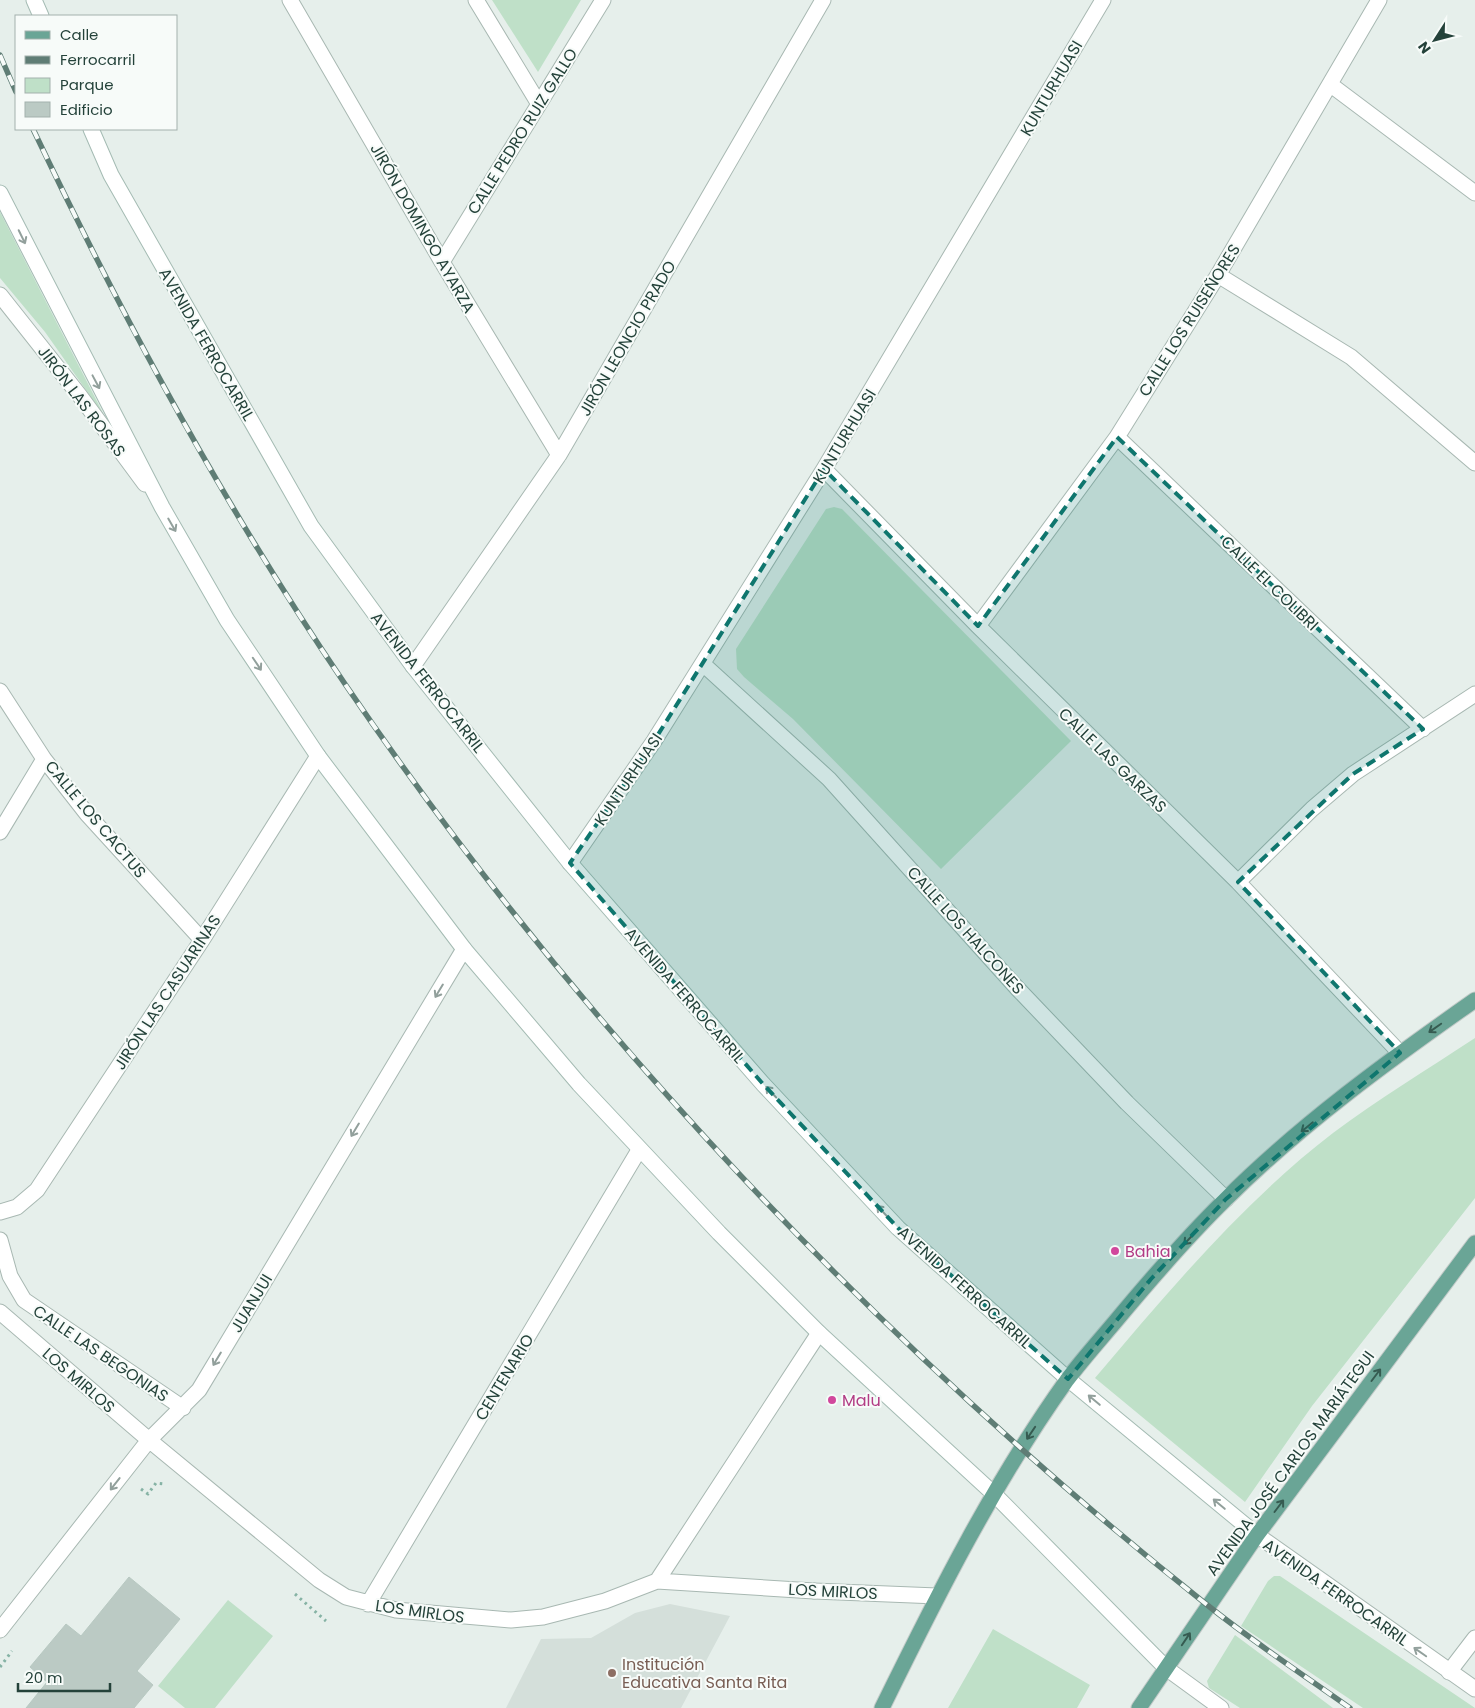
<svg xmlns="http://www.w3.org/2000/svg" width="1475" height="1708" font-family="Poppins,sans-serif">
  <rect width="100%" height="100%" fill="#e6efeb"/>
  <!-- built -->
  <path fill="#d4dfda" d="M670,1604l60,12 -49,92h-175l35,-69 50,-1 44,-25z"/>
  <!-- green -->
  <path fill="#bfe0c8" d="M492,0h89l-43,72z
    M0,212l105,205 -60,-85 -45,-54z
    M834,507l8,2 229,232 -130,128 -148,-150 -49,-42 -7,-8 -1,-20 90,-140z
    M1475,1038v160l-163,208 -67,96 -150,-124c72,-85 149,-177 238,-245 45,-34 95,-64 142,-95z
    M1274,1576h6l195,132h-112l-122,-82 27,-45z
    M228,1600l45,36 -58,72h-30l-27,-22z
    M993,1629l97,56 -13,23h-129z
    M1235,1635l98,73h-93l-31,-20 -2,-7z"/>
  <!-- building -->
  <path fill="#bbcac4" stroke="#b8c9c2" d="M129,1577l51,42 -43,52 16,14 -19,23h-108l21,-26 -17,-15 36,-43 15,12z"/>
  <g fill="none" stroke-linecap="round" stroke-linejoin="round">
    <!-- pedestrian casing -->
    <g stroke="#a8b8b2" stroke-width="17">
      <path id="pedestrian" d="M814,1591l123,5"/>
    </g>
    <!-- minor casing -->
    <g stroke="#a8b8b2" stroke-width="17">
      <path id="minor" d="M290,0l152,262 117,193
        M476,0l63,104
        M1331,85l144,108
        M442,262l161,-262
        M1218,275l133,82 124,106
        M0,295l80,101 65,88
        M1117,437l306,292
        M824,469l154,157 260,256 162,171
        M978,626l139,-189 101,-162 161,-275
        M703,664l126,115 188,209 110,115 99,96
        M413,666l146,-211 264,-455
        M0,691l44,68 43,55 115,126
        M0,832l44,-73
        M570,863l84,-122 170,-272 279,-469
        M1238,882l74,-73 41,-35 122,-80
        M0,1212l17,-5 20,-17 165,-250 116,-184
        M0,1240l10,36 14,24 159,108
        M0,1312l149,128 170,140 27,17 50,13 115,10 32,-3 62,-16 52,-20 157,10
        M657,1581l162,-248
        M368,1604l271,-454
        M0,1630l149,-190 50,-50 265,-441
        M1449,1672l26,-34"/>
    </g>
    <!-- tertiary casing -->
    <g stroke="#a8b8b2" stroke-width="17">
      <path id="tertiary" d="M1257,1535l218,154
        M1166,1668l55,40"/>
    </g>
    <!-- secondary casing -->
    <g stroke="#a4bbb3" stroke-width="17">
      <path id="secondary" d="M34,0l7,16
        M91,129l20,46 200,351 102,140 157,197 193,221 135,144 170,151 189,156
        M0,193l162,314 65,113 91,136 146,193 115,135 140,149 100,100 176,162 171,173"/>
    </g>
    <!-- primary casing -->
    <g stroke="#c2cac8" stroke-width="17">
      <path id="primary" d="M882,1708c55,-112 112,-226 185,-328 15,-20 32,-39 48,-58 35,-42 71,-84 110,-122 75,-75 163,-139 250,-200
        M1139,1708l118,-173 218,-292"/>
    </g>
    <!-- path -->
    <path stroke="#86b3a5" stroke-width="3" stroke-dasharray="2.5 4" stroke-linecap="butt" d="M141,1489l7,5 8,-11 9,1
      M295,1594l31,27
      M0,1667l12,-16"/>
    <!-- pedestrian -->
    <use href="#pedestrian" stroke="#fff" stroke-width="15"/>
    <!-- minor -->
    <use href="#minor" stroke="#fff" stroke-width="15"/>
    <!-- tertiary -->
    <use href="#tertiary" stroke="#fff" stroke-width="15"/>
    <!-- secondary -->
    <use href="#secondary" stroke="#fff" stroke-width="15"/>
    <!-- primary -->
    <use href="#primary" stroke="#6aa596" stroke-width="15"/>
    <!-- rail casing -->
    <g stroke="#5f7d75" stroke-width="5.5">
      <path id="rail" d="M0,55l16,37
        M33,129c91,192 192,379 312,555 234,344 535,661 861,920 46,37 96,70 144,104"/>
    </g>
    <!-- rail -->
    <use href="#rail" stroke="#f7fbf9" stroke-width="4" stroke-dasharray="11" stroke-linecap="butt"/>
  </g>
  <!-- one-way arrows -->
  <defs><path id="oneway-shaft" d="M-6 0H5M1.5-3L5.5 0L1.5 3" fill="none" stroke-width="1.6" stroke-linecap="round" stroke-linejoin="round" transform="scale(1.25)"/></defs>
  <g stroke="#92a09c">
    <use href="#oneway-shaft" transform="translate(22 237) rotate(64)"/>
    <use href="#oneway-shaft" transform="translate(96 382) rotate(62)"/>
    <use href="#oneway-shaft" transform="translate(172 525) rotate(60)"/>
    <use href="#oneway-shaft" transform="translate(257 664) rotate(56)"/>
    <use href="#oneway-shaft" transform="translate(439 991) rotate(121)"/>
    <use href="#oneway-shaft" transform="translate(771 1092) rotate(-133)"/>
    <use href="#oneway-shaft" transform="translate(355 1130) rotate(121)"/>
    <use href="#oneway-shaft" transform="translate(882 1211) rotate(-133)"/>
    <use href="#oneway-shaft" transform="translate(217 1359) rotate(121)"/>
    <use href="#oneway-shaft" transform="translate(1094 1400) rotate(-140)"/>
    <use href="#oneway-shaft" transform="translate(115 1484) rotate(128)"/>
    <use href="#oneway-shaft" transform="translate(1219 1504) rotate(-140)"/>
    <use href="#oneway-shaft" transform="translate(1420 1652) rotate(-145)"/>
  </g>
  <g stroke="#365b51">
    <use href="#oneway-shaft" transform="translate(1435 1028) rotate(145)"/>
    <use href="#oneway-shaft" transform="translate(1307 1127) rotate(141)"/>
    <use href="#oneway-shaft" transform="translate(1189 1239) rotate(133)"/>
    <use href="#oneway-shaft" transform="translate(1376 1375) rotate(-53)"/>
    <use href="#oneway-shaft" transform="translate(1031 1433) rotate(124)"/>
    <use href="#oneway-shaft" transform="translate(1279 1506) rotate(-53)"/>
    <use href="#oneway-shaft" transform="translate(1186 1639) rotate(-56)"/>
  </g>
  <!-- marked area -->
  <path fill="#0f766e" fill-opacity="0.2" stroke="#0f766e" stroke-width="4" stroke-dasharray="10 6" stroke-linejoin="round" d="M1117,437l306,292 -70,45 -115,108 162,171 -174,146 -75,80 -83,100 -170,-151 -135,-144 -193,-221 84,-122 170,-272 154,157z"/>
  <!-- markers -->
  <g fill="#d1479c" stroke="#f7fbf9" stroke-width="2">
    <circle cx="1115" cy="1251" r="5"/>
    <circle cx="832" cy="1400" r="5"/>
  </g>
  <circle fill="#8d6e63" stroke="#f7fbf9" stroke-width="2" cx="612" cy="1673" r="5"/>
  <g text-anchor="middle" stroke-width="4" stroke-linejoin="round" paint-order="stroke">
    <!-- street labels -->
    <g font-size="16" fill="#24423a" stroke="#f7fbf9">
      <text transform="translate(1051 88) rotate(-60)" y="6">KUNTURHUASI</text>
      <text transform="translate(522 131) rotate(-58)" y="6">CALLE PEDRO RUIZ GALLO</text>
      <text transform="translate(423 228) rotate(60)" y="6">JIRÓN DOMINGO AYARZA</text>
      <text transform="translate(1189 320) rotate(-58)" y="6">CALLE LOS RUISEÑORES</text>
      <text transform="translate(627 338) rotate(-60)" y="6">JIRÓN LEONCIO PRADO</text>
      <text transform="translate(207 344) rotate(60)" y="6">AVENIDA FERROCARRIL</text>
      <text transform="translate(82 401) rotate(53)" y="6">JIRÓN LAS ROSAS</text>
      <text transform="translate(844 436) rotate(-59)" y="6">KUNTURHUASI</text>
      <text transform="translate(1270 583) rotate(44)" y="6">CALLE EL COLIBRI</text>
      <text transform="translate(428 682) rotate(52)" y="6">AVENIDA FERROCARRIL</text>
      <text transform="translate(1113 760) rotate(44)" y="6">CALLE LAS GARZAS</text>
      <text transform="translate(628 779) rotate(-56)" y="6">KUNTURHUASI</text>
      <text transform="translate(96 819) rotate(50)" y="6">CALLE LOS CACTUS</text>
      <text transform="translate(966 930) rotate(48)" y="6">CALLE LOS HALCONES</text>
      <text transform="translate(167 992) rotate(-57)" y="6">JIRÓN LAS CASUARINAS</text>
      <text transform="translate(685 995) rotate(49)" y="6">AVENIDA FERROCARRIL</text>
      <text transform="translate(965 1287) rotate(42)" y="6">AVENIDA FERROCARRIL</text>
      <text transform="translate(251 1303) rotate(-59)" y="6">JUANJUI</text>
      <text transform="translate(101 1353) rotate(34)" y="6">CALLE LAS BEGONIAS</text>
      <text transform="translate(504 1377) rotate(-59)" y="6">CENTENARIO</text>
      <text transform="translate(79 1380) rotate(41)" y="6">LOS MIRLOS</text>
      <text transform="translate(1290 1463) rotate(-54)" y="6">AVENIDA JOSÉ CARLOS MARIÁTEGUI</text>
      <text transform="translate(833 1591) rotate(3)" y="6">LOS MIRLOS</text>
      <text transform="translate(1336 1592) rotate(35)" y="6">AVENIDA FERROCARRIL</text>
      <text transform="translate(420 1611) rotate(8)" y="6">LOS MIRLOS</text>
    </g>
    <!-- hotel labels -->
    <g font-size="16" fill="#b23c85" stroke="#f7fbf9" text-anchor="start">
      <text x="1125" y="1257">Bahia</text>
      <text x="842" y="1406">Malu</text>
    </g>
    <!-- education labels -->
    <g font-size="16" fill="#785e54" stroke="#f7fbf9" text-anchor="start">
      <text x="622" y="1670">Institución<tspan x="622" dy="18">Educativa Santa Rita</tspan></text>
    </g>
  </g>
  <!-- legend -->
  <rect x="15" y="15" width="162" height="115" fill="#f7fbf9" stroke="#a3b1ad"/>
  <rect x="25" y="31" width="25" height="8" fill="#6aa596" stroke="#a3b1ad"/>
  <text x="60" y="40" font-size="15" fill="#24423a">Calle</text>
  <rect x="25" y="56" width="25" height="8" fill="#5f7d75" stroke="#a3b1ad"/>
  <text x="60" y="65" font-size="15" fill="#24423a">Ferrocarril</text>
  <rect x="25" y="78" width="25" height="15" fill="#bfe0c8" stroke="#a3b1ad"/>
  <text x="60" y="90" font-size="15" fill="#24423a">Parque</text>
  <rect x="25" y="102" width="25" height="15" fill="#bbcac4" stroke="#a3b1ad"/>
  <text x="60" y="115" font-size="15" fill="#24423a">Edificio</text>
  <!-- north arrow -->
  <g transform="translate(1435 40) rotate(234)" stroke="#f7fbf9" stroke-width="4" paint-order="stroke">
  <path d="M0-4L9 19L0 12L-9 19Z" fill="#24423a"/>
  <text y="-8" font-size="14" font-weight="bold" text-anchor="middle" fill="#24423a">N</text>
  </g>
  <!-- scale -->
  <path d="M18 1683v8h92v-8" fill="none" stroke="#24423a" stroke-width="2.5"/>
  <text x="25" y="1683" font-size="15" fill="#24423a" stroke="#f7fbf9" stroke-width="4" paint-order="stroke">20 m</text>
</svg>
